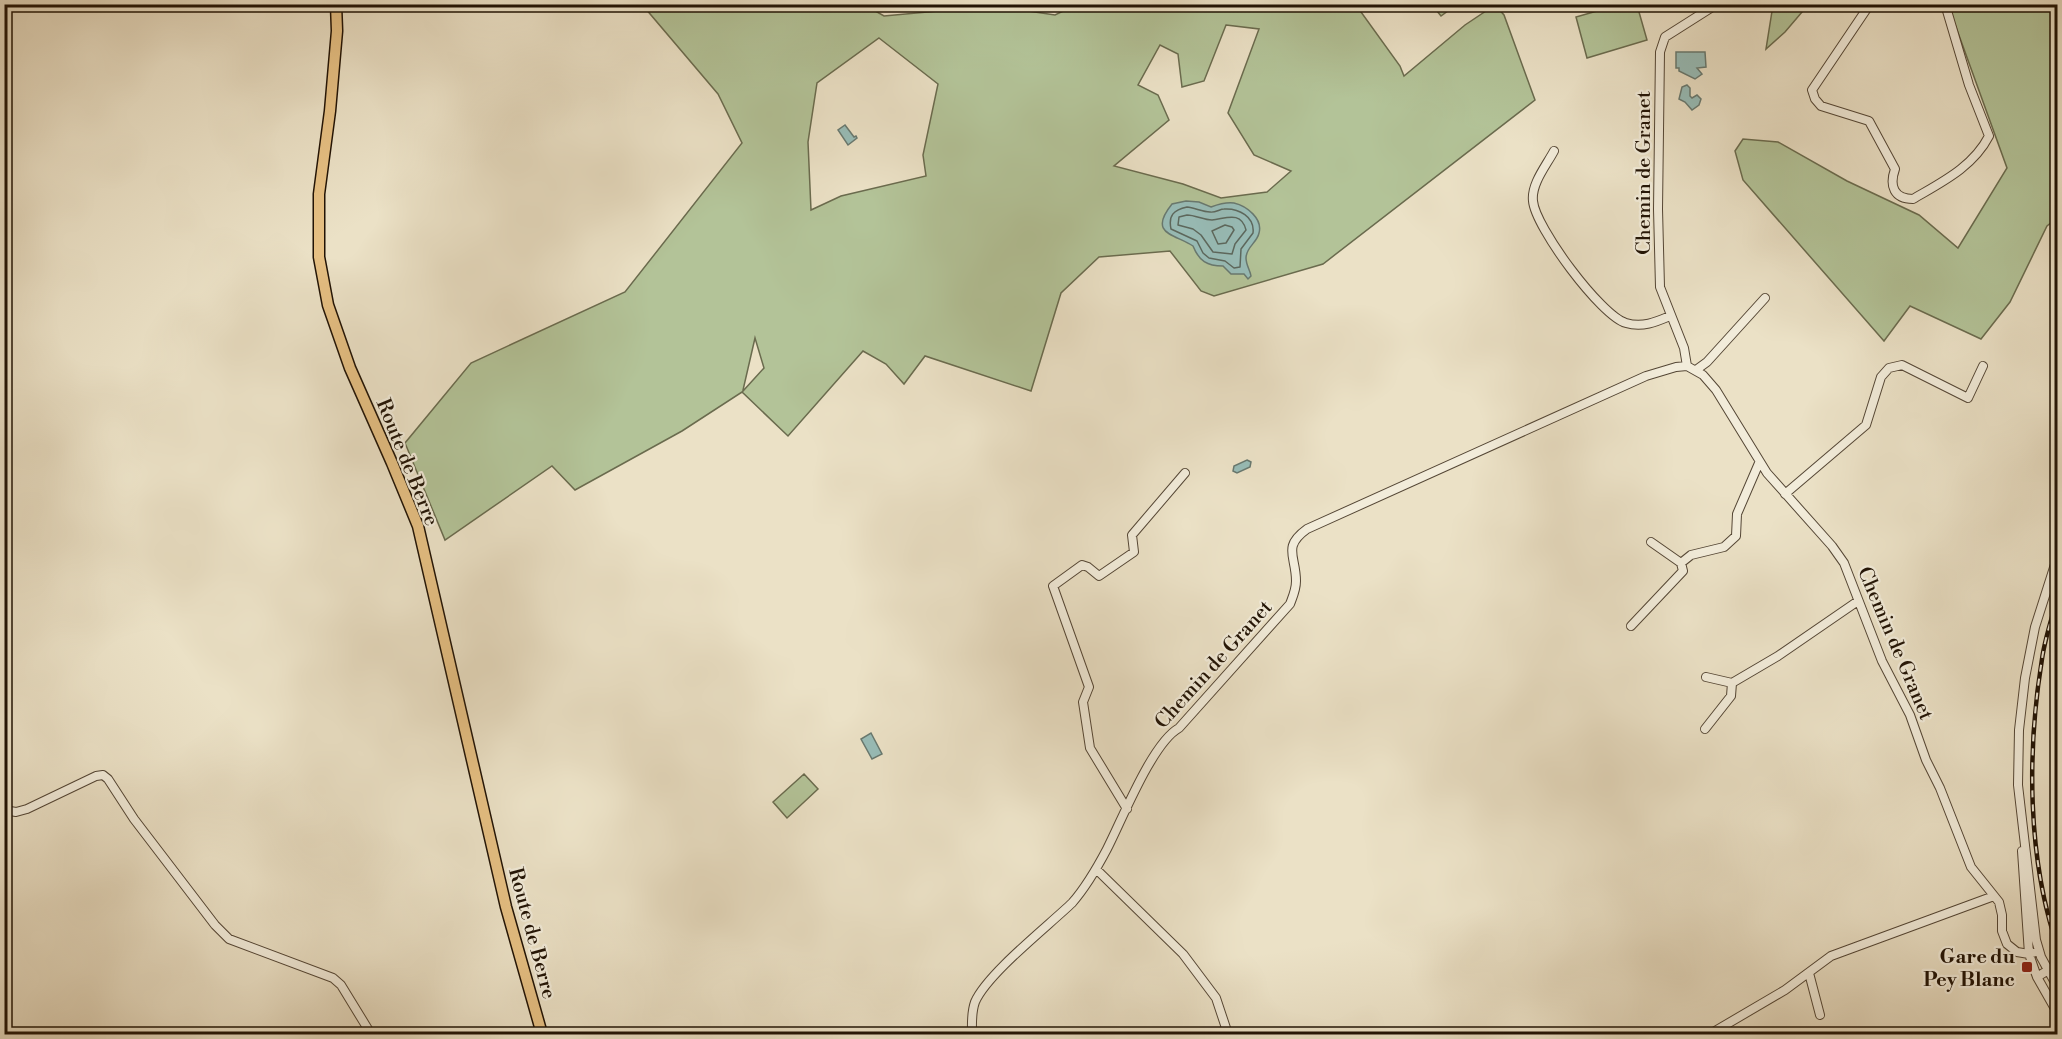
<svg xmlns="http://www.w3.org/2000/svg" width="2062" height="1039" font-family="'Libre Bodoni',serif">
  <rect width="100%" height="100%" fill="#ebe1c6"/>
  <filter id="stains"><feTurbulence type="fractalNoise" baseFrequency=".00333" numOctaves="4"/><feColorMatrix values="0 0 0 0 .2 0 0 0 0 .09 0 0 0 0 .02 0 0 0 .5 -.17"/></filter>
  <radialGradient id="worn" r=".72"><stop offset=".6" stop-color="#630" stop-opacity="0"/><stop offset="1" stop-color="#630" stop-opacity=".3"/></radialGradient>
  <!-- green -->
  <path fill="#b3c398" stroke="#6a6b4e" stroke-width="1.5" fill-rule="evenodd" d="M863,4l21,12 109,-10 62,9 23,-11 278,1 44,61 4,10 61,-51 30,-20 9,10 31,85 -212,164 -109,32 -13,-5 -31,-40 -71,6 -38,36 -30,98 -106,-35 -21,28 -18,-20 -23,-13 -75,85 -46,-44 -60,39 -107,59 -23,-24 -107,74 -40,-97 66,-80 154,-71 117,-149 -24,-49 -73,-86 -11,-3zM1226,25l33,4 -31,84 26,42 37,16 -24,21 -46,6 -38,-14 -69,-18 55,-46 -11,-25 -20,-10 22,-40 18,9 4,33 22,-6zM879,38l59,46 -15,71 3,21 -85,20 -30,14 -3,-68 9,-59zM755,338l9,30 -21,23v-1z
    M1432,5h24l-15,11z
    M1618,5h19l10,35 -60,18 -11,-41z
    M1773,5h35l-23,27 -19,17z
    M1948,5h104l5,9v204l-10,8 -37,76 -29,37 -71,-33 -26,35 -141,-161 -8,-29 8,-12 35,3 69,39 72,34 39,33 49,-80z
    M804,774l14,15 -31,29 -14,-16z"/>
  <!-- water -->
  <path fill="#98bdb8" stroke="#687970" stroke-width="1.5" d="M1676,52h29l1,15 -9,1 5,6 -7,5 -16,-8v-3h-3z
    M1687,85l3,3v8l2,2 5,-3 4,4 -2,6 -7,5 -7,-8 -6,-3 3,-12z
    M845,125l9,12 2,-1 1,2 -9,7 -10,-15z
    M1186,201l13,1 12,5c8,-3 15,-5 23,-4 13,3 29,16 25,30 -2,10 -13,14 -13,25 0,7 4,12 5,18l-3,3 -4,-5h-13l-8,-8c-16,0 -24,-5 -30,-20 -17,-12 -46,-11 -21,-42z
    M1247,460l4,2 -1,5 -13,6 -4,-2 1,-5z
    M871,733l11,21 -10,5 -11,-20z"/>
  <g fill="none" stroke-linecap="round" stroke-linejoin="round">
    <!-- shore -->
    <path stroke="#5c685e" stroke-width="1.5" d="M1187,207c8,1 16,5 23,5 5,1 10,-3 14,-3 15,-1 31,8 29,24l-12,16 -1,18 -6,1 -9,-7 -16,-3 -6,-5 -6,-12 -26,-12c-3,-14 3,-19 16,-22z
      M1187,215c8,0 17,5 25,5 13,-1 29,-10 34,10l-11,14 -3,10 -19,-2 -12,-17 -8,-6 -15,-4 1,-8z
      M1225,225l7,2 2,3 -8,13 -8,1 -6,-13z"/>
    <!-- minor casing -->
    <g stroke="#544635" stroke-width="10">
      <path id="minor" d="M1870,4l-58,86 3,9 6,7 48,15 26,48c-6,17 -1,30 18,30 29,-17 60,-32 76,-63l-20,-51 -24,-81
        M1554,151c-8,15 -23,33 -21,50 2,26 68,115 93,122 16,5 30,-1 44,-7
        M1687,366l-3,-18 -24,-61 -2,-78 2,-157 5,-15 52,-33
        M1696,370l11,-8 58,-64
        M1785,494l81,-69 15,-48 8,-9 13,-3 66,33 15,-32
        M1651,542l30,21 10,-8 33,-8 12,-11 1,-22 22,-51
        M2058,555l-23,72 -10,51 -6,52 -1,55 18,155 5,17 17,31
        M1631,626l52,-55 -2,-8
        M1706,677l26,6
        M1705,729l26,-33 1,-13 46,-27 80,-55
        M1127,809l-37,-61 -7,-46 6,-15 -36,-101 29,-21 6,2 11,9 35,-24 -2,-17 53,-62
        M4,810l12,2 11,-3 69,-33 7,-1 5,4 26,40 81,106 14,14 104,39 8,7 30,49
        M2022,851l7,103 8,23 21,37
        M1096,869l87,85 33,44 12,36
        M1809,973l11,42
        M2037,977l21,-13
        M972,1034c0,-10 -1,-21 3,-32 12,-28 73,-76 97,-99 14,-16 25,-35 35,-54 15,-29 45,-106 72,-121l111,-124c3,-8 6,-14 6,-23 0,-25 -14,-34 11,-52l339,-153 30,-9 11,-1 16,9 13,15 51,83 65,73 12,17 38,98 28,54 16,45 14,28 31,79 28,35 3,13v16l5,13 10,8 12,2 10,-3
        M1710,1034l75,-44 46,-34 163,-60"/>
    </g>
    <!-- major casing -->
    <g stroke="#211305" stroke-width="13">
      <path id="major" d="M336,4l1,27 -7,80 -11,83v63l9,48 22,63 42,95 26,63 88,381 36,127"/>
    </g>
    <!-- minor -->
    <use href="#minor" stroke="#f2ecda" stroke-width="8"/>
    <!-- major -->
    <use href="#major" stroke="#e6c083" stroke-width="10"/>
    <!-- rail casing -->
    <g stroke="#211305" stroke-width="4.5">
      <path id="rail" d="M2058,597c-6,20 -13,41 -16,62 -15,92 -15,200 16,289"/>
    </g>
    <!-- rail -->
    <use href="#rail" stroke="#f2ecda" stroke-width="2" stroke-dasharray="7" stroke-linecap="butt"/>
  </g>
  <!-- markers -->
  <rect fill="#8f2418" stroke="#f2ecda" stroke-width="2" x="2021" y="961" width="12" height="12" rx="3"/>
  <g text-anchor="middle" stroke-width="4.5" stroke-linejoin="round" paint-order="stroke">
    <!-- street labels -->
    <g font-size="20" fill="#211305" stroke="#f2ecda">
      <text transform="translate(1643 173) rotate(-90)" y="7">Chemin de Granet</text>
      <text transform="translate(408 462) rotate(68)" y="7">Route de Berre</text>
      <text transform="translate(1896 643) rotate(67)" y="7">Chemin de Granet</text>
      <text transform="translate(1213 664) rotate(-48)" y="7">Chemin de Granet</text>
      <text transform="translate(533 933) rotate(75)" y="7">Route de Berre</text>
    </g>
    <!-- poi labels -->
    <g font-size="20" font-weight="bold" fill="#211305" stroke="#f2ecda" text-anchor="end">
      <text x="2015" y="963">Gare du<tspan x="2015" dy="23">Pey Blanc</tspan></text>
    </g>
  </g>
  <!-- margin -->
  <rect width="2062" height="1039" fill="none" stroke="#ebe1c6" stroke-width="24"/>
  <rect x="6" y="6" width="2050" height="1027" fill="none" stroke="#211305" stroke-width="3"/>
  <rect x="12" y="12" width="2038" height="1015" fill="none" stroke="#211305" stroke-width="1.5"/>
  <rect width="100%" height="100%" filter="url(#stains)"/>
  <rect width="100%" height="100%" fill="url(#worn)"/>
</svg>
